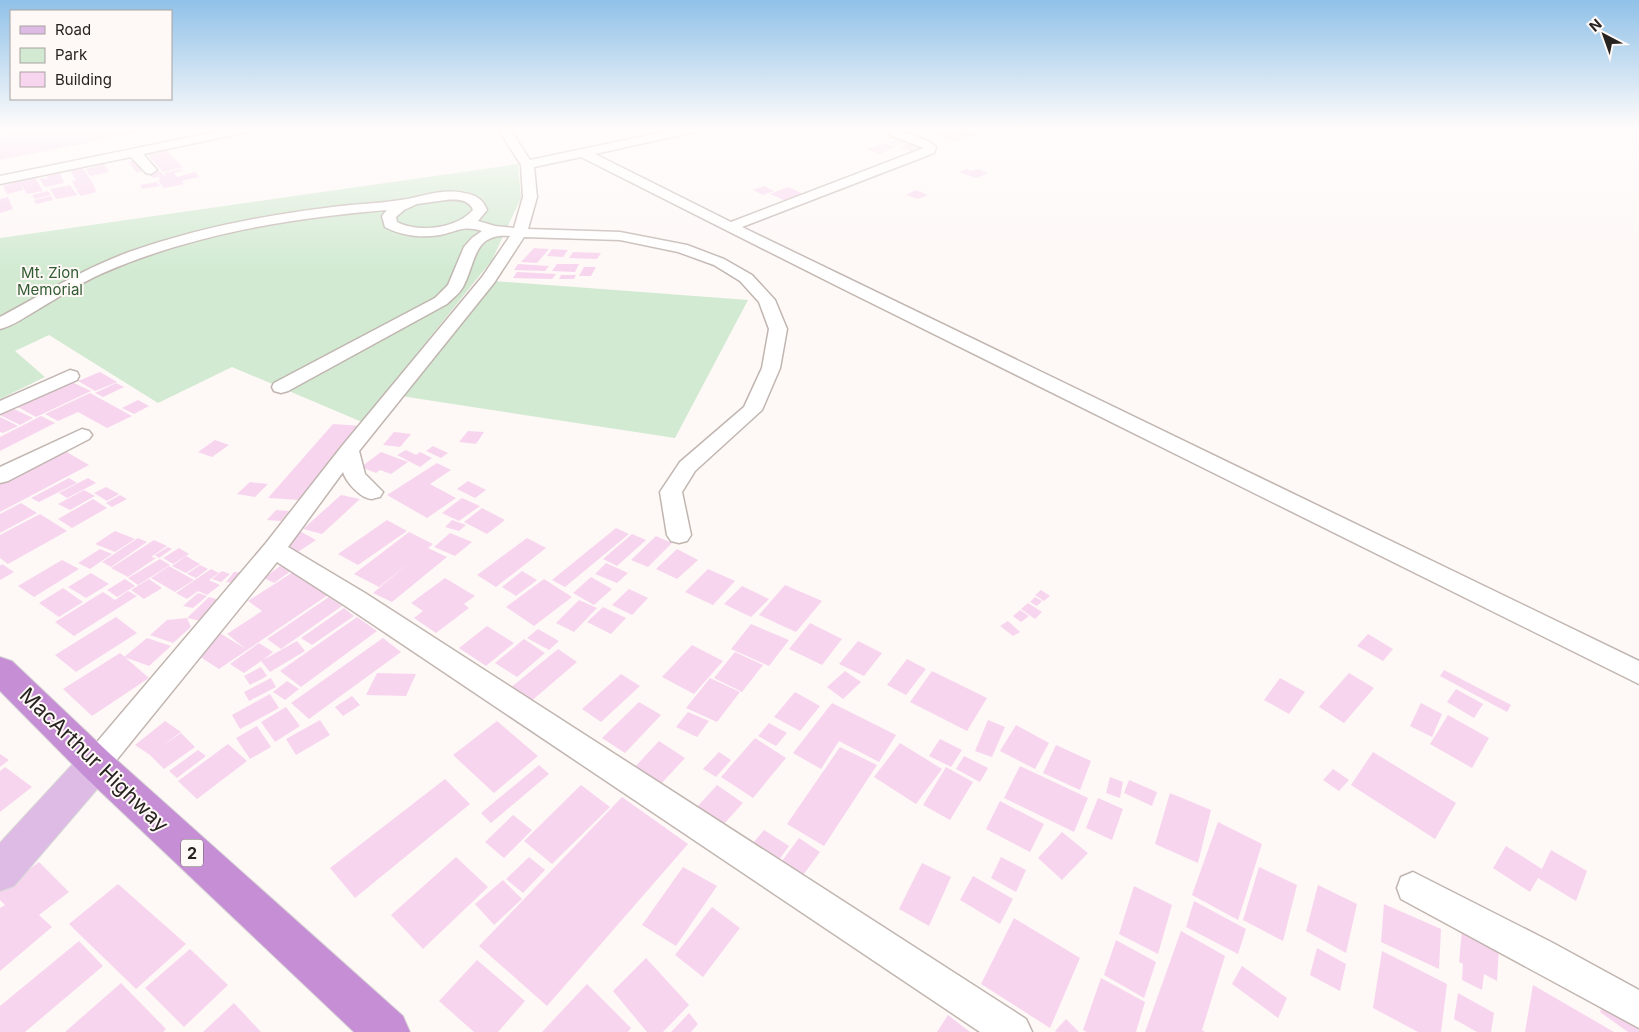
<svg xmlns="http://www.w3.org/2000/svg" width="1639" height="1032" font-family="Inter,sans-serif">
  <rect width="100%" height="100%" fill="#fef8f6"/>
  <!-- green -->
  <path fill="#d1ead1" d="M518,164l3,34 -29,62 -130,162 -130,-55 -74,36 -109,-68 -34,16 30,26 -45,22v-161z
    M493,281l255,19 -73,138 -274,-42z"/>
  <!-- building -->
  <path fill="#f8d5ef" d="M20,129h91l6,8 -117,23v-23l7,-1 -2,-4z
    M114,129h38v1l-33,6z
    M938,129h24l15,5 -21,8 -19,-7 9,-3z
    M903,138l10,3 -18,4 -8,-3z
    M913,142l12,5 -13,4 -12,-4z
    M885,143l12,4 -18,7 -12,-5z
    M165,149l18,18 -20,5 -17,-19z
    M138,160l9,10 -10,3 -9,-11z
    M104,164l5,8 -19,4 -4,-7z
    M82,167l12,18 2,7 -15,4 -5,-6 8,-3 -8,2 -4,-8 4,-1 -6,-10z
    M181,169l2,2 -9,2 3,4 18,-5 4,5 -18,4 3,3 -20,4 -6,-8 3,-1 -2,-2 -6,1 -5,-4 12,-3 5,5h1l-2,-3z
    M966,169l5,2 6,-2 12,4 -13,5 -17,-6z
    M60,173l4,10 -19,4 -6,-9 9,1 -2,-3z
    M34,176l9,15 -16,3 -7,-12 3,8 -16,4 -4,-8 8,-2 -2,-3z
    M157,182l3,4 -18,3 -2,-4z
    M70,185l7,10 -21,4 -6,-10z
    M764,186l10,5 -11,4 -10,-5z
    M788,187l16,7 -18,7 -16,-7z
    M916,190l12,5 -10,4 -12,-4z
    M48,191l3,4 -16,4 -3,-4z
    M51,196l2,4 -17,4 -2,-4z
    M8,197l5,12 -13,4v-14z
    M534,248l15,1 -12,14 -16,-1z
    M552,249l16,1 -5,7 -16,-1z
    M573,252l28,1 -4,6 -28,-1z
    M518,264l31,2 -4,5 -31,-1z
    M557,264h22l-4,8 -23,-1z
    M584,267h12l-5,9h-12z
    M517,272l39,2 -4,5 -39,-1z
    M561,275h15l-2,4h-15z
    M100,372l17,10 -22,9 -17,-10z
    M72,382l19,9 -55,26 -18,-10z
    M116,383l8,4 -21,10 -8,-4z
    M90,393l42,23 -25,12 -29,-16 -20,9 -13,-7z
    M138,400l11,6 -15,8 -12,-6z
    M14,409l19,9 -13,7 -20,-10z
    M41,416l14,7 -55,28v-14z
    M0,417l18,9 -15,7 -3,-1z
    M333,424l29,2 -62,74 -32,-2z
    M468,431l16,1 -8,12 -17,-2z
    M394,432l17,2 -11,13 -17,-2z
    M215,440l14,5 -17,12 -14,-5z
    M433,446l15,7 -7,5 -15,-7z
    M406,450l10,5 4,-3 12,6 -12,9 -23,-12z
    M65,451l24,14 -89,47v-28z
    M381,452l27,10 -17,12 -11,-4 -4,3 -15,-6z
    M437,463l14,7 -21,14 26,14 -29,20 -40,-23z
    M69,478l8,5 -38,19 -8,-4z
    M88,478l8,5 -29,15 -8,-5z
    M468,481l18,9 -11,8 -18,-9z
    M250,482l18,2 -13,13 -18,-3z
    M106,487l13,7 -12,7 -13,-8z
    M84,490l11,6 -25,14 -12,-6z
    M120,495l7,4 -15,8 -6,-4z
    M341,495l19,4 -38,35 -19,-5z
    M462,498l18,8 -21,15 -17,-8z
    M93,499l14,9 -35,20 -14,-9z
    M21,503l16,10 -37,20v-19z
    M482,508l23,12 -18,14 -23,-12z
    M276,510l13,1 -8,10 -14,-1z
    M40,514l27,17 -59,33 -8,-6v-23z
    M387,520l20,11 -49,34 -20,-11z
    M452,520l14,5 -7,6 -14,-4z
    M616,528l13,6 -64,53 -13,-7z
    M298,530l18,10 -18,12 -19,-10z
    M115,531l20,8 -20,13 -20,-8z
    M409,532l24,12 -5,4 19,9 -55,45 -19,-9 36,-30 -30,24 -25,-13z
    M450,533l22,9 -17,14 -21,-9z
    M632,534l14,6 -29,26 -14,-7z
    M656,536l16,7 -24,24 -17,-7z
    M138,538l9,4 -36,25 -9,-5z
    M527,538l19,10 -50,39 -19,-12z
    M154,540l13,6 -16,11 5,1 -28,19 -17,-9z
    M168,547l4,2 -13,9 -4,-3z
    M179,548l10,6 -16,10 -10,-6z
    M100,549l12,5 -22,15 -12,-6z
    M677,549l21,11 -21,19 -21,-10z
    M186,556l14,8 -14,9 -14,-7z
    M160,559l10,6 -32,20 -10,-7z
    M62,560l17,9 -45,28 -16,-11z
    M606,563l22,10 -11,10 -22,-9z
    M2,564l12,8 -14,8v-14z
    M200,565l8,4 -12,9 -9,-4z
    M169,566l25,14 -19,12 -24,-14z
    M280,566l11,5 -17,12 -10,-5z
    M211,569l8,4 -10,7 11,5 -13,10 -9,-4 -11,8 -11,-6z
    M708,569l27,12 -22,24 -28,-13z
    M222,571l8,3 -9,8 -9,-3z
    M522,571l15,9 -21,16 -14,-9z
    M234,572l12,1 -8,10 -12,-1z
    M293,572l35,23 -109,74 -28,-18 27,-19 28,17 -19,-15 35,-23 -14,-10z
    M91,573l18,11 -23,14 -18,-11z
    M591,577l21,12 -18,16 -21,-12z
    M445,578l30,18 -11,8 5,4 -33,25 -22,-15 9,-7 -12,-8z
    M125,579l10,7 -18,11 -10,-7z
    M149,579l13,9 -18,11 -13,-9z
    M544,579l28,18 -38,29 -28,-19z
    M785,585l37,16 -26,31 -37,-17z
    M742,586l27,13 -18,18 -27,-13z
    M63,588l20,14 -24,15 -20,-14z
    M629,589l19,9 -16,17 -20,-10z
    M1041,590l9,6 -6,5 -9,-6z
    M128,591l9,5 -63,40 -19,-14 48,-30 12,8z
    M198,593l9,3 -14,12 -10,-2z
    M209,597l18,5 -21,20 -19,-4z
    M329,597l13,9 -61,43 -14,-10z
    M1035,597l7,4 -5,5 -7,-4z
    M579,600l18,8 -23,24 -18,-9z
    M1028,603l14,9 -7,7 -14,-10z
    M603,607l23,11 -15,16 -24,-12z
    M344,608l10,8 -42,29 -11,-7z
    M1020,610l9,6 -8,6 -8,-6z
    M116,617l21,16 -61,39 -21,-17z
    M357,617l20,14 -76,56 -21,-16z
    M187,618l4,9 -18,16 -23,-8 17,-15z
    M1008,621l12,11 -7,4 -13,-10z
    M810,623l32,16 -20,26 -33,-16z
    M751,624l38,16 -20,26 -38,-17z
    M487,626l27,17 -28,23 -27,-18z
    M538,629l21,12 -10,9 -22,-12z
    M1368,634l25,15 -10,12 -26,-15z
    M147,638l24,8 -22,20 -25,-9z
    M383,638l18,14 -92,67 -18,-16z
    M524,639l21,14 -28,24 -22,-14z
    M297,641l8,10 -35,21 -9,-11 -17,12 -14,-9 29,-21 14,9 -10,8z
    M858,641l24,12 -18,23 -25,-12z
    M692,645l31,16 -29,33 -32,-17z
    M558,649l19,13 -48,41 -20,-14z
    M735,652l28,13 -21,27 -28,-14z
    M120,653l29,25 -57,38 -29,-27z
    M907,659l19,10 -20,26 -19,-10z
    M261,667l6,9 -17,9 -6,-9z
    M1444,670l67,35 -4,7 -67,-36z
    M845,671l16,11 -18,17 -16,-12z
    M932,671l55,27 -20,33 -57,-29z
    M377,673l39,1 -10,22 -40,-1z
    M1349,673l25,15 -30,35 -25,-16z
    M621,674l19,12 -39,36 -19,-13z
    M271,678l5,9 -27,14 -5,-9z
    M710,678l30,14 -23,30 -31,-14z
    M1280,678l25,14 -16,22 -25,-14z
    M287,681l12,8 -14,11 -12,-8z
    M1456,689l27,15 -9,14 -27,-16z
    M795,692l25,14 -20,25 -26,-14z
    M270,694l9,14 -39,21 -8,-14z
    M352,696l8,9 -17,11 -8,-9z
    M639,702l22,13 -36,38 -23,-15z
    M832,703l64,32 -17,27 -40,-21 -18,28 -28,-16z
    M1421,703l21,11 -10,23 -22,-11z
    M286,707l14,19 -25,16 -14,-20z
    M688,712l21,9 -12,16 -21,-10z
    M1448,715l41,23 -17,30 -42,-24z
    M320,720l10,15 -34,20 -10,-16z
    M988,720l17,7 -13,30 -17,-6z
    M165,721l16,11 -20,15 20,-14 14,14 -31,22 -14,-14 -15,-10z
    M497,721l41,35 -44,37 -41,-38z
    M769,723l18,10 -11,13 -18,-10z
    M1016,725l33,18 -14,26 -35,-18z
    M257,726l14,21 -21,12 -14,-21z
    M755,738l31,20 -33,40 -32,-21z
    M940,739l22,11 -11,17 -22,-11z
    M659,741l26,17 -25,27 -26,-17z
    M900,743l42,26 -26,35 -42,-27z
    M228,744l19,17 -50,38 -19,-18z
    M1056,745l35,16 -11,29 -37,-17z
    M840,747l37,18 -53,81 -37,-22z
    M198,750l8,6 -29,22 -8,-7z
    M719,752l12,8 -15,17 -13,-8z
    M1373,752l83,51 -21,36 -84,-54z
    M0,754l9,6 -9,7z
    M964,756l24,12 -8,14 -24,-13z
    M539,765l10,9 -58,49 -10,-10z
    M1020,766l68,32 -14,34 -70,-34z
    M5,767l27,20 -32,25v-41z
    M946,767l27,15 -23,38 -27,-15z
    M1333,769l16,11 -10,11 -16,-11z
    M1110,777l13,5 -3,16 -14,-5z
    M445,779l25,25 -115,94 -25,-30z
    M1129,780l28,12 -5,14 -28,-13z
    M581,785l29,22 -58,57 -28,-23z
    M717,785l26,18 -21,23 -25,-19z
    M1170,793l41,17 -13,53 -43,-19z
    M622,797l66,47 -141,162 -68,-60z
    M1098,798l25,11 -11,31 -26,-12z
    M1000,801l44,23 -14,28 -44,-23z
    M513,815l19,15 -28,28 -19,-16z
    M1218,822l44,22 -24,76 -46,-25z
    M764,830l25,16 -10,14 -26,-17z
    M1062,832l26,21 -26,27 -24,-22z
    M799,838l21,14 -17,23 -21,-14z
    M1506,846l36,23 9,-19 36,21 -11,30 -38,-23 -8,14 -37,-24z
    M456,857l32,30 -65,62 -32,-34z
    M529,857l16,13 -22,23 -17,-14z
    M1001,857l25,13 -10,22 -25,-14z
    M39,862l30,30 -30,23 13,12 -52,44v-63l5,-3 -5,-5v-9z
    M922,863l29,14 -22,49 -30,-17z
    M683,867l34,19 -41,60 -34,-21z
    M1259,867l38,18 -14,56 -40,-21z
    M973,876l40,23 -13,25 -40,-24z
    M503,880l19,19 -28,26 -19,-21z
    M118,884l68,60 -50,45 -67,-65z
    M1318,885l39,19 -11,49 -40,-22z
    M1134,886l38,19 -14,49 -39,-20z
    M1194,901l52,28 -8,25 -52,-27z
    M1384,904l57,25 -2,40 -58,-27z
    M712,907l28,21 -37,49 -28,-22z
    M1014,918l66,40 -30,70 -69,-44z
    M1462,930l37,17 -2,34 -13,-7 -2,16 -20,-10 1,-16 -4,-2z
    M1181,931l44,25 -23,74 3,2h-60z
    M1116,940l40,22 -12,36 -40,-23z
    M79,941l24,25 -78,66h-25v-26z
    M1317,948l29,16 -6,27 -30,-16z
    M190,949l38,36 -44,42 -39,-39z
    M1382,951l65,33 -6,48h-23l-45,-24z
    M646,958l43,47 -26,27h-16l-34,-41z
    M477,960l48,41 -27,31h-24l-35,-31z
    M1242,966l45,32 -9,20 -46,-34z
    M1101,978l44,24 -9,30h-49l-4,-2z
    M121,983l45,46 -3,3h-98z
    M587,984l44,44 -3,4h-86z
    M1533,985l81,47h-89z
    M1458,993l36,20 -3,19h-14l-23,-13z
    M1607,994l32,22v16h-11l-28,-20z
    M234,1003l27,29h-58z
    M689,1013l9,11 -7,8h-20z
    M948,1015l22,17h-33z
    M1066,1019l13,13h-22l-2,-1z"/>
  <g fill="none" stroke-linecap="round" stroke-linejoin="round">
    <!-- minor casing -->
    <g stroke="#c1b5b0" stroke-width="3">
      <path id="minor" d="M230,129h23l-6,3 -104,22 14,16 -6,4 -5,-1 -15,-16 -131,27v-8z
        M498,129h12l20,31 148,-31h22l-6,3 -99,22 136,68 193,-74 -32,-12 -2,-2 2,-2c9,-3 38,8 44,15l-2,6 -192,74 897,434v23l-798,-396 -260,-131 -47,10 3,30 -9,32 92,3 67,13 37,14 28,16 23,25 12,29 -7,39 -18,42 -67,61 -13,21 9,43 -4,6 -8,2 -8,-2 -4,-6 -7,-43 20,-30 64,-55 18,-39 7,-39 -10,-27 -19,-21 -26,-16 -36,-13 -58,-12 -96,-3 -30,46 -135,168 6,23 18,18 -3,5c-1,0 -8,2 -8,2 -11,0 -26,-17 -29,-27l-55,75 77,46 661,426 6,13h-52l-633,-425 -70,-45 -171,211 -10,4 -10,-4 -5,-9 5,-9 180,-212 76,-97 140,-169 28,-41c-37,-4 -34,27 -47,51 -4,7 -11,12 -16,17l-159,87 -7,2 -7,-2 -2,-4 2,-4 161,-85 13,-13 16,-38 8,-9 10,-7c-20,-6 -23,0 -42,4 -19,3 -38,1 -55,-8l-3,-11 5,-6c-97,8 -194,24 -284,63 -23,10 -44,24 -66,37 -12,7 -24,16 -37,19v-12c43,-23 83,-48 129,-65 63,-22 130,-36 196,-44 25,-4 51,-4 76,-8 21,-3 41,-12 63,-7 12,2 19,6 23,17l-9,11 17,5 19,2 9,-31 -2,-32zM446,200c10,-1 23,-1 27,10 -17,19 -54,23 -76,12l-1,-5 8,-7 13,-6z
        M967,129h12l1,2 -6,3 -4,-1z
        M70,370l7,2 2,4 -2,4 -77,34v-13z
        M82,429l7,2 3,4 -3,4 -81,42 -8,2v-16z
        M1413,872l140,71 86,47v38l-238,-129 -4,-11 4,-11z"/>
    </g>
    <!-- major casing -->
    <g stroke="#d8d7d7" stroke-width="2">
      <path id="major" d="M96,748l13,5 5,11 -5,11 -95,111 -14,5v-48l83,-90z"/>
    </g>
    <!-- highway casing -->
    <g stroke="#d8d7d7" stroke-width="2">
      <path id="highway" d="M0,657l12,4 97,92 294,263 7,16h-56l-271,-257 -83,-84z"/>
    </g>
    <!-- minor -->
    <use href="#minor" fill="#fff" fill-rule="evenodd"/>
    <!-- major -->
    <use href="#major" fill="#ddbbe5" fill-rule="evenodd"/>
    <!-- highway -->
    <use href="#highway" fill="#c68ed4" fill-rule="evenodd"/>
  </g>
  <!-- sky -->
  <linearGradient id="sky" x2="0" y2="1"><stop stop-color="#90c1e8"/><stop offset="0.47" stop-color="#fffcfb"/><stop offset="1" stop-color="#fffcfb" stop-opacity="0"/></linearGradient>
  <rect width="1639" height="273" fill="url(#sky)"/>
  <g text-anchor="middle" stroke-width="4" stroke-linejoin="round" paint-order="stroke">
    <!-- far-park labels -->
    <g font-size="15" fill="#305b32" stroke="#fef8f6">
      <text x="50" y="278">Mt. Zion<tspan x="50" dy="17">Memorial</tspan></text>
    </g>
    <!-- shield labels -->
    <rect fill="#fef8f6" stroke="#686361" stroke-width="1" x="181" y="839.5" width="22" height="27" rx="4"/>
    <g font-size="16" font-weight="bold" fill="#272321">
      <text x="192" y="859">2</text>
    </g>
    <!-- near-street labels -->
    <g font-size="21" fill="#272321" stroke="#fef8f6">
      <text transform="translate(94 760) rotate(44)" y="7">MacArthur Highway</text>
    </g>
  </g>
  <!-- legend -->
  <rect x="10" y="10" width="162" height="90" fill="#fef8f6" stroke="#a8a3a1"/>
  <rect x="20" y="26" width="25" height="8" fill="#ddbbe5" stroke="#a8a3a1"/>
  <text x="55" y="35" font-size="15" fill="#272321">Road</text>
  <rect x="20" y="48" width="25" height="15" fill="#d1ead1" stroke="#a8a3a1"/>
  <text x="55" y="60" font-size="15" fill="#272321">Park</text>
  <rect x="20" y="72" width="25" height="15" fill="#f8d5ef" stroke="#a8a3a1"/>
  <text x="55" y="85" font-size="15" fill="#272321">Building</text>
  <!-- north arrow -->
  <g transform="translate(1604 35) rotate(319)" stroke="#fef8f6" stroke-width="4" paint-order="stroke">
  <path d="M0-4L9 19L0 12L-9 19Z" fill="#272321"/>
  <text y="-8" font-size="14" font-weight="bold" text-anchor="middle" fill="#272321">N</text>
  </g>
</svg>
